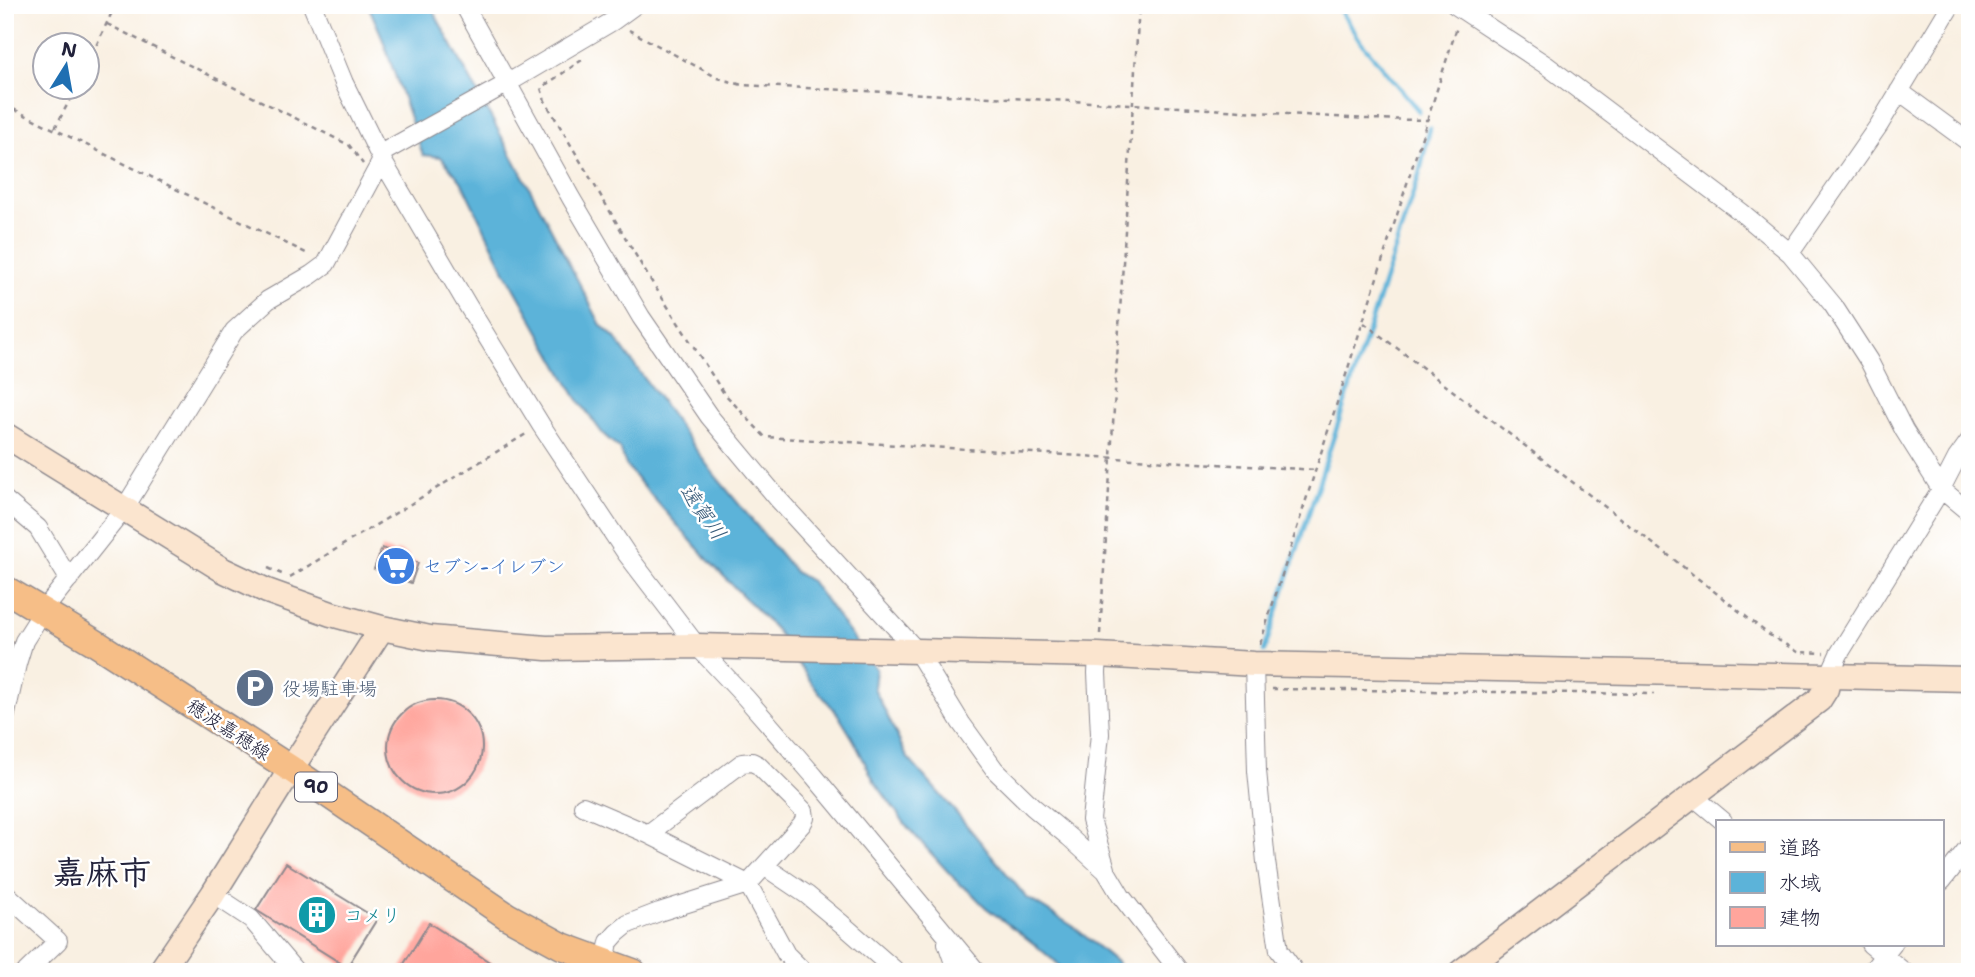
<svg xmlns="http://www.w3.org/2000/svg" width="1975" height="977" font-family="'Shantell Sans','Klee One',sans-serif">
  <rect width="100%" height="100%" fill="#fff"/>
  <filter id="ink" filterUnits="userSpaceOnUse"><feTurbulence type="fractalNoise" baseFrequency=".0143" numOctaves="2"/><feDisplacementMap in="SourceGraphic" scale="14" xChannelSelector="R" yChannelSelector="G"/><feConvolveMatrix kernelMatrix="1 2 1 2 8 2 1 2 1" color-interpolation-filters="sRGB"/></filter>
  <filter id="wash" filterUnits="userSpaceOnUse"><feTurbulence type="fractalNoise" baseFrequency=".00686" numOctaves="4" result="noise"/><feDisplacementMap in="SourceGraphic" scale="28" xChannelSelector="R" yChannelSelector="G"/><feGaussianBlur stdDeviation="1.57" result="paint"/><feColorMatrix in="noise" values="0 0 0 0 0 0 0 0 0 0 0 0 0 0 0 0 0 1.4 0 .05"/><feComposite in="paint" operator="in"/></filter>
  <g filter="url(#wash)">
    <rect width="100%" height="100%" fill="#f9f0e2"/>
    <!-- water -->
    <path fill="#5cb3d9" stroke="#3f6a8a" stroke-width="2" d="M368,5h62l104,191 67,129 14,13 98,135 82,99 17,10 64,87 -2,19 33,69 52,59 67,81 48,30 42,35 8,10h-59c-25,-26 -49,-41 -76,-62 -12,-9 -15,-18 -29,-25l-51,-56 -35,-48 -21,-42 -16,-26 -24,-28 -37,-55 -68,-70 -72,-82 -10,-13 -6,-16 -17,-15 -27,-37 -70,-124 -45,-92 -20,-24 -18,-2 -43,-123z"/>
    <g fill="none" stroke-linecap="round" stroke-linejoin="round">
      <!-- stream -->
      <path stroke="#5cb3d9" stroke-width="4.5" d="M1337,5l24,37 58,69
        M1264,651l155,-476 11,-47"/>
    </g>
    <g id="blocks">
      <!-- building -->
      <path fill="#ffa59c" d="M382,548l13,5 2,-3 12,5 -2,4 11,4 -7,20 -37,-14z
        M388 747a47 47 0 1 1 94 0a47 47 0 1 1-94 0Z
        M286,863l91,56 -30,48 -91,-57z
        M429,923l76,49h-106z"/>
    </g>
  </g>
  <g filter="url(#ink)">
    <use href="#blocks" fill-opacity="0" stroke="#8e898e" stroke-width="2"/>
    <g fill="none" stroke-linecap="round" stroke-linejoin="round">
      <!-- street casing -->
      <g stroke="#8e898e" stroke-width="20">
        <path id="street" d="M464,5l107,193 70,119 68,99 70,84 138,151 44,72 34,47 38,37 36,30 37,34 15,25 59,76
          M1455,5l91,60 195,147 49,41 43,52 36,56 35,69 37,59 29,24
          M1899,91l71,52
          M380,154l128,-71 105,-62 22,-16
          M382,160l86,146 73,119 85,128 71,93 49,52 68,78 163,196
          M1790,253l89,-128 72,-120
          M5,500l33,28 31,51
          M1098,655l-1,18 3,61 -9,86 15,49
          M1254,664l3,107 9,91 13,88 16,22
          M1829,676l10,-22 102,-165 16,-31 13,-18
          M5,718l12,-54 7,-23 19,-30 81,-102 110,-178 34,-31 43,-25 15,-11 56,-104 -38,-77 -32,-78
          M1693,796l30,25
          M583,806l65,28
          M764,866l43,29 35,29 55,48
          M1942,881l28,-36
          M5,893l53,48 -32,31
          M213,894l38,25 45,53
          M947,943l10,29
          M1870,944l34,28
          M606,972l-1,-9 4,-21 8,-9 11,-9 31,-12 89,-28 54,-60 3,-6 -1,-7 -46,-46 -6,-3 -10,1 -94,71 100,50 38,70 18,18
          M1871,972l22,-28"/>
      </g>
      <!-- secondary casing -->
      <g stroke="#8e898e" stroke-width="27">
        <path id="secondary" d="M5,435l218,135 44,21 64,23 51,14 48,10 116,10 151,-2 401,9 156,9 716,15
          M160,972l53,-78 78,-125 91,-141
          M1461,972l358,-272 7,-11 3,-13"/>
      </g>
      <!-- primary casing -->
      <g stroke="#8e898e" stroke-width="29">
        <path id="primary" d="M5,589l89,53 197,127 216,147 55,30 71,26"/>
      </g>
      <!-- path -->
      <path stroke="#8e898e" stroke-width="2.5" stroke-dasharray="5 5" stroke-linecap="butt" d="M107,24l242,121 14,19
        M629,30l89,48 24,7 390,19 234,15 62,1
        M582,60l-41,28 4,13 103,175 75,116 42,45 552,33
        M88,63l25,-53
        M5,105l305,150
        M55,128l21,-40
        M1364,323l308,235 96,76 30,18 26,1
        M268,568l16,7
        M290,577l236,-143
        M1100,634l39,-629
        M1260,644l197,-617
        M1272,689l382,5"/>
      <!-- street -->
      <use href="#street" stroke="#fff" stroke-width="18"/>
      <!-- secondary -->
      <use href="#secondary" stroke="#fbe5cf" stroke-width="24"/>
      <!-- primary -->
      <use href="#primary" stroke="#f6be87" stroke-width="26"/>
    </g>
  </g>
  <!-- icons -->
  <defs>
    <g id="supermarket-disc" transform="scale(2.0125)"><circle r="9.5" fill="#3f7fe0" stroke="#fff"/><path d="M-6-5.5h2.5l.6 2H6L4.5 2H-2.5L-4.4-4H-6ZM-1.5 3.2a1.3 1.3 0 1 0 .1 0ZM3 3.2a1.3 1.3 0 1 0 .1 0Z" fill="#fff"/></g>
    <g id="parking-disc" transform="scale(2.0125)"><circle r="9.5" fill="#5c6f8a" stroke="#fff"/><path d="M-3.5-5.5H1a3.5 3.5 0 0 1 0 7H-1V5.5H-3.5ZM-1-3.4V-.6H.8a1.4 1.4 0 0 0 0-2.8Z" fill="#fff"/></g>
    <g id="building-disc" transform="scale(2.0125)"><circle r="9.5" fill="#0f9aa8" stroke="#fff"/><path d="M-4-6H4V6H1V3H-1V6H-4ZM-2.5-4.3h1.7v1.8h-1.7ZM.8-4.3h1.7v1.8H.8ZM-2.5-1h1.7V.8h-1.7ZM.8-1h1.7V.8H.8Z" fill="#fff"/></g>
  </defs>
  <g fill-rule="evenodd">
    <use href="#supermarket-disc" x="396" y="566"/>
    <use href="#parking-disc" x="255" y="688"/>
    <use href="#building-disc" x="317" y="915"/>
  </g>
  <g text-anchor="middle" stroke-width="5" stroke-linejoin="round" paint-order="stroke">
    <!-- shield labels -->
    <rect fill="#fff" stroke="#646476" stroke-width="2" x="295" y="772.5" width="42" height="29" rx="5"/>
    <g font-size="18" font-weight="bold" fill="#22223b">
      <text x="316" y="793">90</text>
    </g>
    <!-- shop labels -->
    <g font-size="19" fill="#366cbe" stroke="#fff" text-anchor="start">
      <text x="423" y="573">セブン-イレブン</text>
    </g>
    <!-- service labels -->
    <g font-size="19" fill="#4e5e75" stroke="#fff" text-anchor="start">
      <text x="282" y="695">役場駐車場</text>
    </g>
    <!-- street labels -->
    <g font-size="19" fill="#22223b" stroke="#fff">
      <text transform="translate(229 729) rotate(33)" y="7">穂波嘉穂線</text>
    </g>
    <!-- culture labels -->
    <g font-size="19" fill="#0d838f" stroke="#fff" text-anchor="start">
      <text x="344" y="922">コメリ</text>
    </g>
    <!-- water labels -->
    <g font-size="21" font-style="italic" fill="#395c7a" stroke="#fff">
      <text transform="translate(703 512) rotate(55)" y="7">遠賀川</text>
    </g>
    <!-- town labels -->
    <g font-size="33" font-weight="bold" fill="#22223b" stroke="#fff">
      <text x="102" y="884">嘉麻市</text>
    </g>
  </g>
  <!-- margin -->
  <rect width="1975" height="977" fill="none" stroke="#fff" stroke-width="28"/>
  <!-- legend -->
  <rect x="1716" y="820" width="228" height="126" fill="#ffffff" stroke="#a7a7b1" stroke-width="2"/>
  <rect x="1730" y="842" width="35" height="10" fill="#f6be87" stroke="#a7a7b1" stroke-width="2"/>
  <text x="1779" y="855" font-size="21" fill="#22223b">道路</text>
  <rect x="1730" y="872" width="35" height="21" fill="#5cb3d9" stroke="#a7a7b1" stroke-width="2"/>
  <text x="1779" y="890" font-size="21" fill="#22223b">水域</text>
  <rect x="1730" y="907" width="35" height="21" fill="#ffa59c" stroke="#a7a7b1" stroke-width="2"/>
  <text x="1779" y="925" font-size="21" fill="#22223b">建物</text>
  <!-- north arrow -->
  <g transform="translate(66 66) rotate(11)"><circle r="33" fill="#ffffff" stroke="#a7a7b1" stroke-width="2"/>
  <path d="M0-5L12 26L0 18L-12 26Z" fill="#1f6fb2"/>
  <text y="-10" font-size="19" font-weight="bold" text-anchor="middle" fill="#22223b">N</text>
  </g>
</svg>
